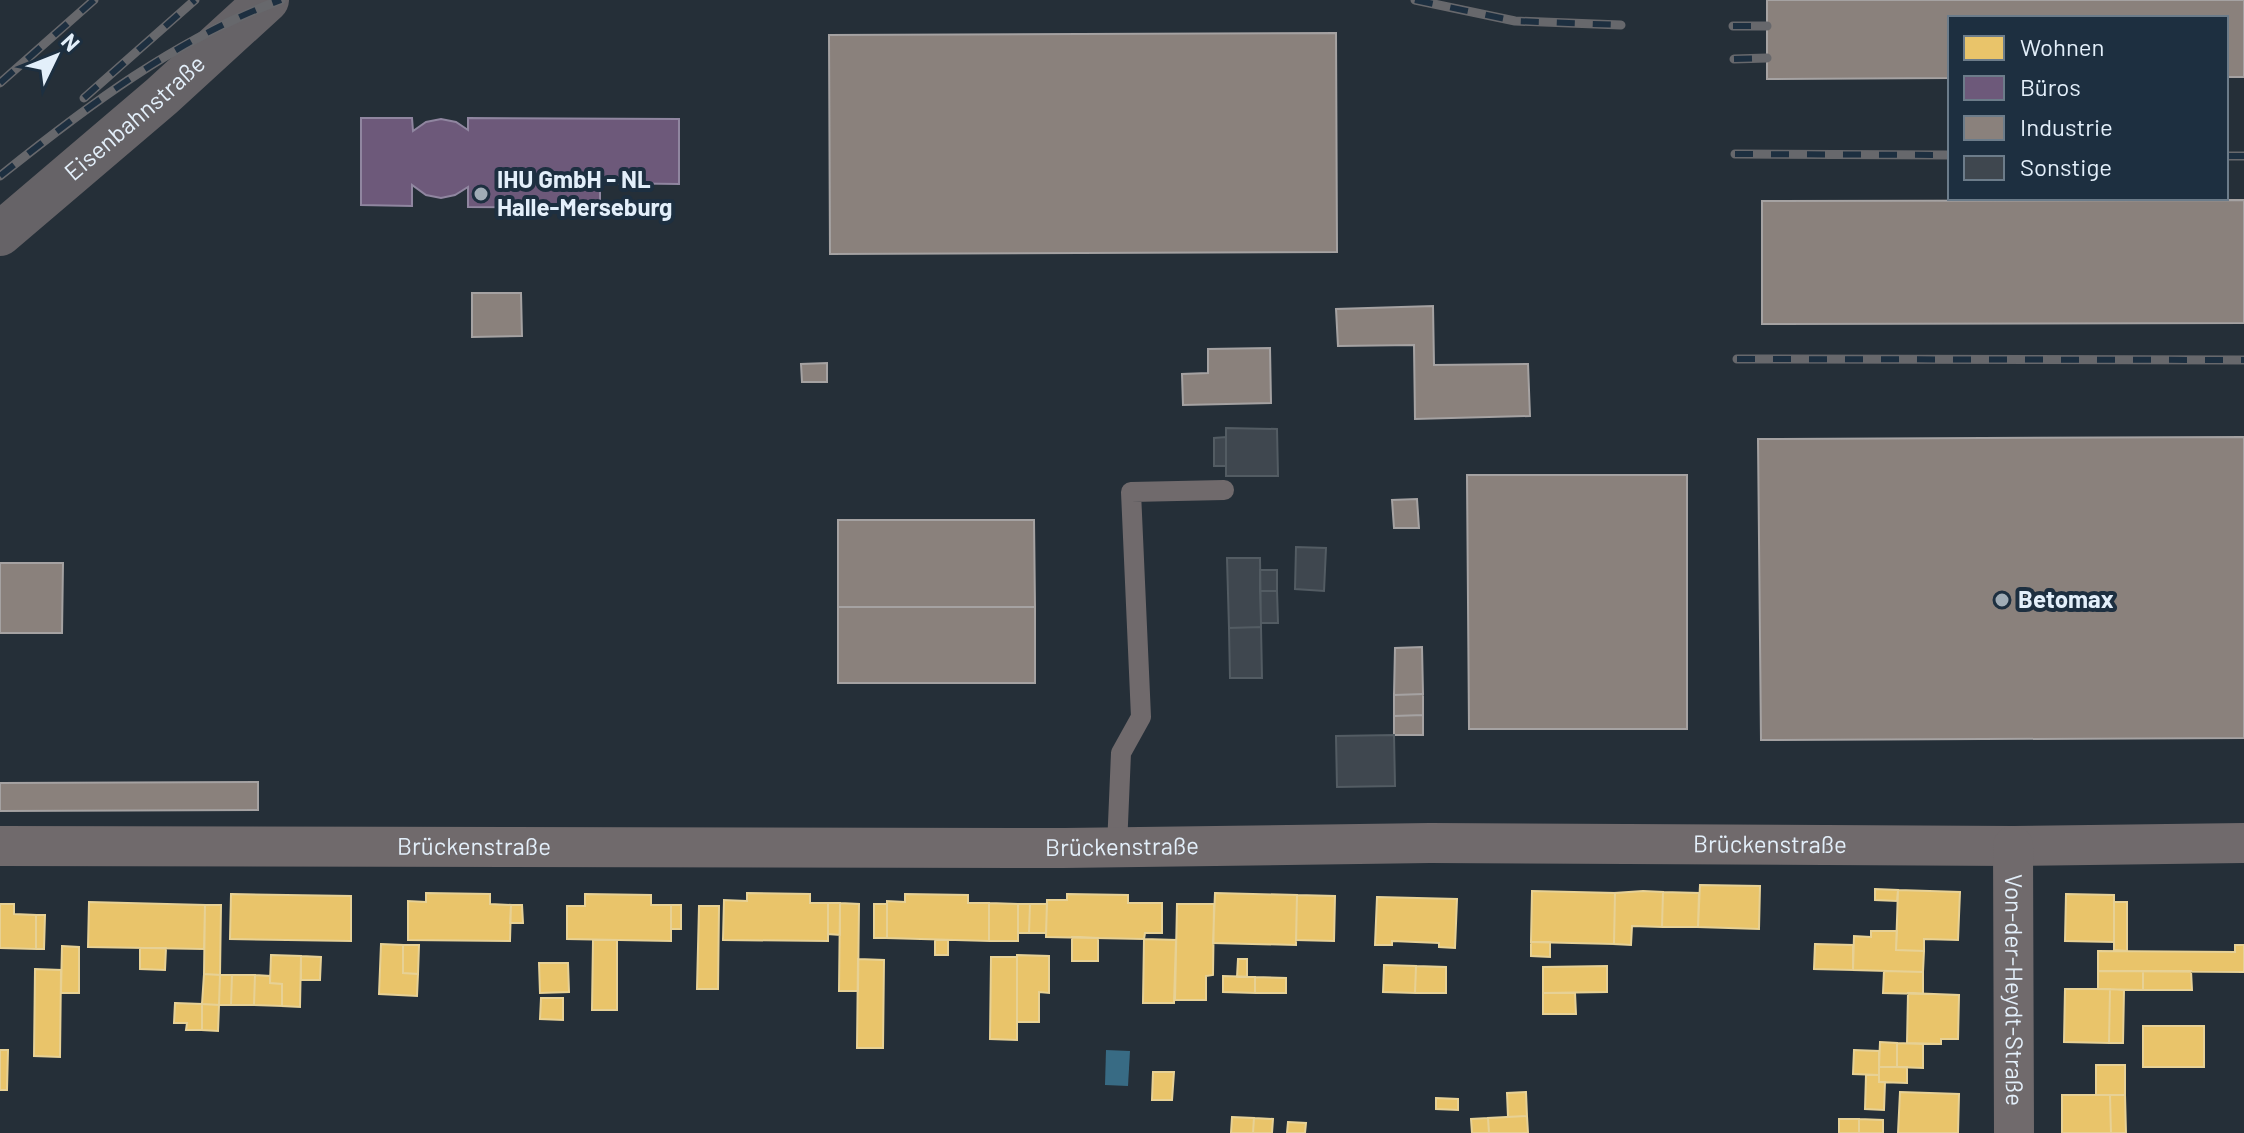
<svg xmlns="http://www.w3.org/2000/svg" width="2244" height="1133" font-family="Barlow,sans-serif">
  <rect width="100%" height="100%" fill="#252f38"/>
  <!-- water -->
  <path fill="#386b84" d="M1106,1050l24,1 -2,35 -23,-1z"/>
  <!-- homes -->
  <path fill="#e9c46a" stroke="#e7d195" stroke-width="2" d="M1700,885l60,1 -1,43 -61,-2z
    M1875,889l23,1 -1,11 -22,-1z
    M1898,890l62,2 -2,48 -34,-1v12l-28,-1z
    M1532,891l83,2 -1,51 -83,-2z
    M1643,891l20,1 -1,35 -30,-1 -1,19 -17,-1 1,-51z
    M1663,892l36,1 -1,34h-36z
    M426,893l64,1v10l21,1 -1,36 -102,-1v-39l18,1z
    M747,893l63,1v9h18v38l-105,-1 1,-40 23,1z
    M1215,893l82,2 -1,50 -83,-2z
    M231,894l120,2v45l-121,-2z
    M585,894l66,1v10h20v36l-104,-2v-33h18z
    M905,894l63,1v8h21v38l-102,-3v-37l18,1z
    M1067,894l61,1v8h34v30h-17l-1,6 -98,-2 1,-37h20z
    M2066,894l48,1v47l-49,-1z
    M1297,895l38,1 -1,45 -38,-1z
    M1377,897l80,2 -2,49 -16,-1v-4l-47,-2v4h-17z
    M89,902l116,3 -1,44 -116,-2z
    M2114,902h13v49l-13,-1z
    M828,903h12v32l-12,-1z
    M840,903l19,1 -1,87h-19z
    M989,903l29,1v37h-29z
    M0,904h14v10l22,1v34l-36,-1z
    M874,904h13v34h-13z
    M1018,904h12l-1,29h-11z
    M1030,904h17l-1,29h-17z
    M1177,904h37l-1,71 -7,1v24h-31z
    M205,905h16l-1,70 -16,-1z
    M511,905h11l1,18h-13z
    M671,905h10v24h-10z
    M699,906h20l-1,83h-21z
    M36,915h9l-1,34h-8z
    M1871,931h26l-1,19 28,1 -1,21 -70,-2 1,-34 17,1z
    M1072,937l26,1v23h-26z
    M1144,939l32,1 -2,63h-31z
    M593,940h24v70h-25z
    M935,940h13v15h-13z
    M1531,942h19v15l-19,-1z
    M381,944l22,1v28l15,1 -1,22 -38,-2z
    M1815,944l38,1v25l-39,-1z
    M403,945h16l-1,29 -15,-1z
    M2235,945h9v27l-146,-1v-20l137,1z
    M62,946l17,1v46h-18z
    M140,948h26l-1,22 -25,-1z
    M271,955l30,1 -1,51 -18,-1v-22l-12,-1z
    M1017,955l32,1v37l-10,-1v30h-22z
    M301,956l20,1 -1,23h-19z
    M991,957h26v83l-27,-1z
    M858,959l26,1 -1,88h-26z
    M1238,959h9v18h-10z
    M539,963h29l1,29 -29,1z
    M1384,965l32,1 -1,27 -32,-1z
    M1416,966l30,1v26h-31z
    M1607,966v26l-64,1v-26z
    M35,969l26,1 -1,87 -26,-1z
    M1884,971l39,1v22l-40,-1z
    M2098,971h45v19l-45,-1z
    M2143,971h48l1,19h-49z
    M204,974l16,1 -1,30 -17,-1z
    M220,975h12l-1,30h-12z
    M232,975h23l-1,30h-23z
    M255,975l15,1v7l12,1v22l-28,-1z
    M1223,976l32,1v16l-32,-1z
    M1255,977l31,1v15h-31z
    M2065,989h45l-1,54 -45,-1z
    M2110,989l14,1 -1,53h-14z
    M1543,993h32l1,21h-33z
    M1908,993l51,2 -1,44h-17v5l-34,-1z
    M541,998h22v22l-23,-1z
    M175,1003l27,1v26h-16l1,-7h-13z
    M202,1004l17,1 -1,26 -16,-1z
    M2143,1026h61v41h-61z
    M1880,1042l17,1v24h-18z
    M1897,1043l26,1v24l-26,-1z
    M0,1050h8l-1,40h-7z
    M1854,1050l25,1v24l-26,-1z
    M2096,1065h29v30h-29z
    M1879,1067h28v16l-28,-1z
    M1153,1072h21l-2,28h-20z
    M1866,1075h13v7h6l-1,28 -19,-1z
    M1526,1092l1,24 -19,1 -1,-24z
    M1900,1092l59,2 -1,39h-60z
    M2062,1095h48l1,38h-49z
    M2110,1095h15l1,38h-15z
    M1436,1098l22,1v11l-22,-1z
    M1527,1116l1,17h-39l-1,-15z
    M1232,1117l22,1 -1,15h-22z
    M1254,1118l19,1 -1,14h-19z
    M1488,1118l1,15h-17l-1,-14z
    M1839,1119h20v14h-20z
    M1859,1119l24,1v13h-24z
    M1288,1122l18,1 -1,10h-18z"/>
  <!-- offices -->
  <path fill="#6d597a" stroke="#9086a0" stroke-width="2" d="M361,118h51l1,13 13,-9 15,-3 15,3 12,8v-12l211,1v65l-79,-1v25l-132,-1v-20l-13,8 -14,3 -15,-3 -14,-10v21l-51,-1z"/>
  <!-- industry -->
  <path fill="#8a817c" stroke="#a5a2a2" stroke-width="2" d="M1767,0h477v77h-18v-59h-276v60l-183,1z
    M1336,33l1,219 -507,2 -1,-219z
    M2244,200v123l-482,1v-123z
    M472,293h49l1,43 -50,1z
    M1433,306l1,59 94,-1 2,52 -115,3 -1,-74 -76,1 -2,-37z
    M1270,348l1,55 -88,2 -1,-31 26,-1v-24z
    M827,363v19h-25l-1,-18z
    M2244,437v301l-483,2 -3,-301z
    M1467,475h220v254h-218z
    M1417,499l2,29h-25l-2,-28z
    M838,520h196l1,87h-197z
    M0,563h63l-1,70h-62z
    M838,607h197v76h-197z
    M1422,647l1,47 -29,1 1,-47z
    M1423,694v21l-29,1v-21z
    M1423,715v20h-29v-19z
    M258,782v28l-258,1v-28z"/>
  <!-- building -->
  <path fill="#3f474f" stroke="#535c63" stroke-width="2" d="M1226,428l51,1 1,47h-52z
    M1226,437v29h-12v-28z
    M1296,547l30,1 -2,43 -29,-2z
    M1227,558h33l1,69 -32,1z
    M1260,570h17v21h-17z
    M1260,591h17l1,32h-17z
    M1261,627l1,51h-32l-1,-50z
    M1394,735l1,51 -58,1 -1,-51z"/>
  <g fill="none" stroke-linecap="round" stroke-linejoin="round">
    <!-- lane -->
    <path stroke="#706a6c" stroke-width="20" d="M1117,847l4,-94 20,-36 -10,-225 93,-2"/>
    <!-- street -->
    <g stroke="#706a6c" stroke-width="40">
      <path id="s1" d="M0,846l1064,2 366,-5 583,3 231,-3"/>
      <path id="s2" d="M2013,846l1,287"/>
    </g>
    <!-- secondary -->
    <path stroke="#666367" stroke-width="44" id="s3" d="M0,234l162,-138 105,-96"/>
    <!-- rail casing -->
    <g stroke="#67686c" stroke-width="9">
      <path id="rail" d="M1415,0l100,21 106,4
        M1733,26h34
        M1734,59l33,-1
        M0,83l94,-83
        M84,98l111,-98
        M1735,154l215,1
        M2226,156h18
        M0,176c86,-69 177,-138 281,-176
        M1737,359l507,1"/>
    </g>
    <!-- rail -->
    <use href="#rail" stroke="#1d2f40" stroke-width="6" stroke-dasharray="18" stroke-linecap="butt"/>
  </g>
  <!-- markers -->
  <g fill="#a0acb6" stroke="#1d2f40" stroke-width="3">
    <circle cx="481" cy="194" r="8"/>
    <circle cx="2002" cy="600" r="8"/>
  </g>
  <g text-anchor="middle" stroke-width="8" stroke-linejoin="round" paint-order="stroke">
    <!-- street labels -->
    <g font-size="24" fill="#e3effa" stroke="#1d2f40">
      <text dy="8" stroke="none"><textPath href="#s3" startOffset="178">Eisenbahnstraße</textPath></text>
      <text dy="8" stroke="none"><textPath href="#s1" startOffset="1770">Brückenstraße</textPath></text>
      <text dy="8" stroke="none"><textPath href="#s1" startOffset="1122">Brückenstraße</textPath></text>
      <text dy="8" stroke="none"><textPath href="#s1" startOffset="474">Brückenstraße</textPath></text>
      <text dy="8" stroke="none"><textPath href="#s2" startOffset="144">Von-der-Heydt-Straße</textPath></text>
    </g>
    <!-- poi labels -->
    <g font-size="24" font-weight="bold" fill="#e3effa" stroke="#1d2f40" text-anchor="start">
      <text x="497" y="188">IHU GmbH - NL<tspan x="497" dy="28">Halle-Merseburg</tspan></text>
      <text x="2018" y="608">Betomax</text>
    </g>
  </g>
  <!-- legend -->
  <rect x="1948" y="16" width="280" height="184" fill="#1d2f40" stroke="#6c7c8a" stroke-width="2"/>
  <rect x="1964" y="36" width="40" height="24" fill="#e9c46a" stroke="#6c7c8a" stroke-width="2"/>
  <text x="2020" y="56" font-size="24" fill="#e3effa">Wohnen</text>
  <rect x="1964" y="76" width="40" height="24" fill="#6d597a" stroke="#6c7c8a" stroke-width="2"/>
  <text x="2020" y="96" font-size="24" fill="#e3effa">Büros</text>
  <rect x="1964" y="116" width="40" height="24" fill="#8a817c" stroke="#6c7c8a" stroke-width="2"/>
  <text x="2020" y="136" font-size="24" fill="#e3effa">Industrie</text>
  <rect x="1964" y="156" width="40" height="24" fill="#3f474f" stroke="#6c7c8a" stroke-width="2"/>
  <text x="2020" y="176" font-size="24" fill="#e3effa">Sonstige</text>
  <!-- north arrow -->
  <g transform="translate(56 56) rotate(47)" stroke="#1d2f40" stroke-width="6" paint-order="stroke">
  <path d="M0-6L14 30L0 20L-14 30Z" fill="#e3effa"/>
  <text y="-12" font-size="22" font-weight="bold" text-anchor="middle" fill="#e3effa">N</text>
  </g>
</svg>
